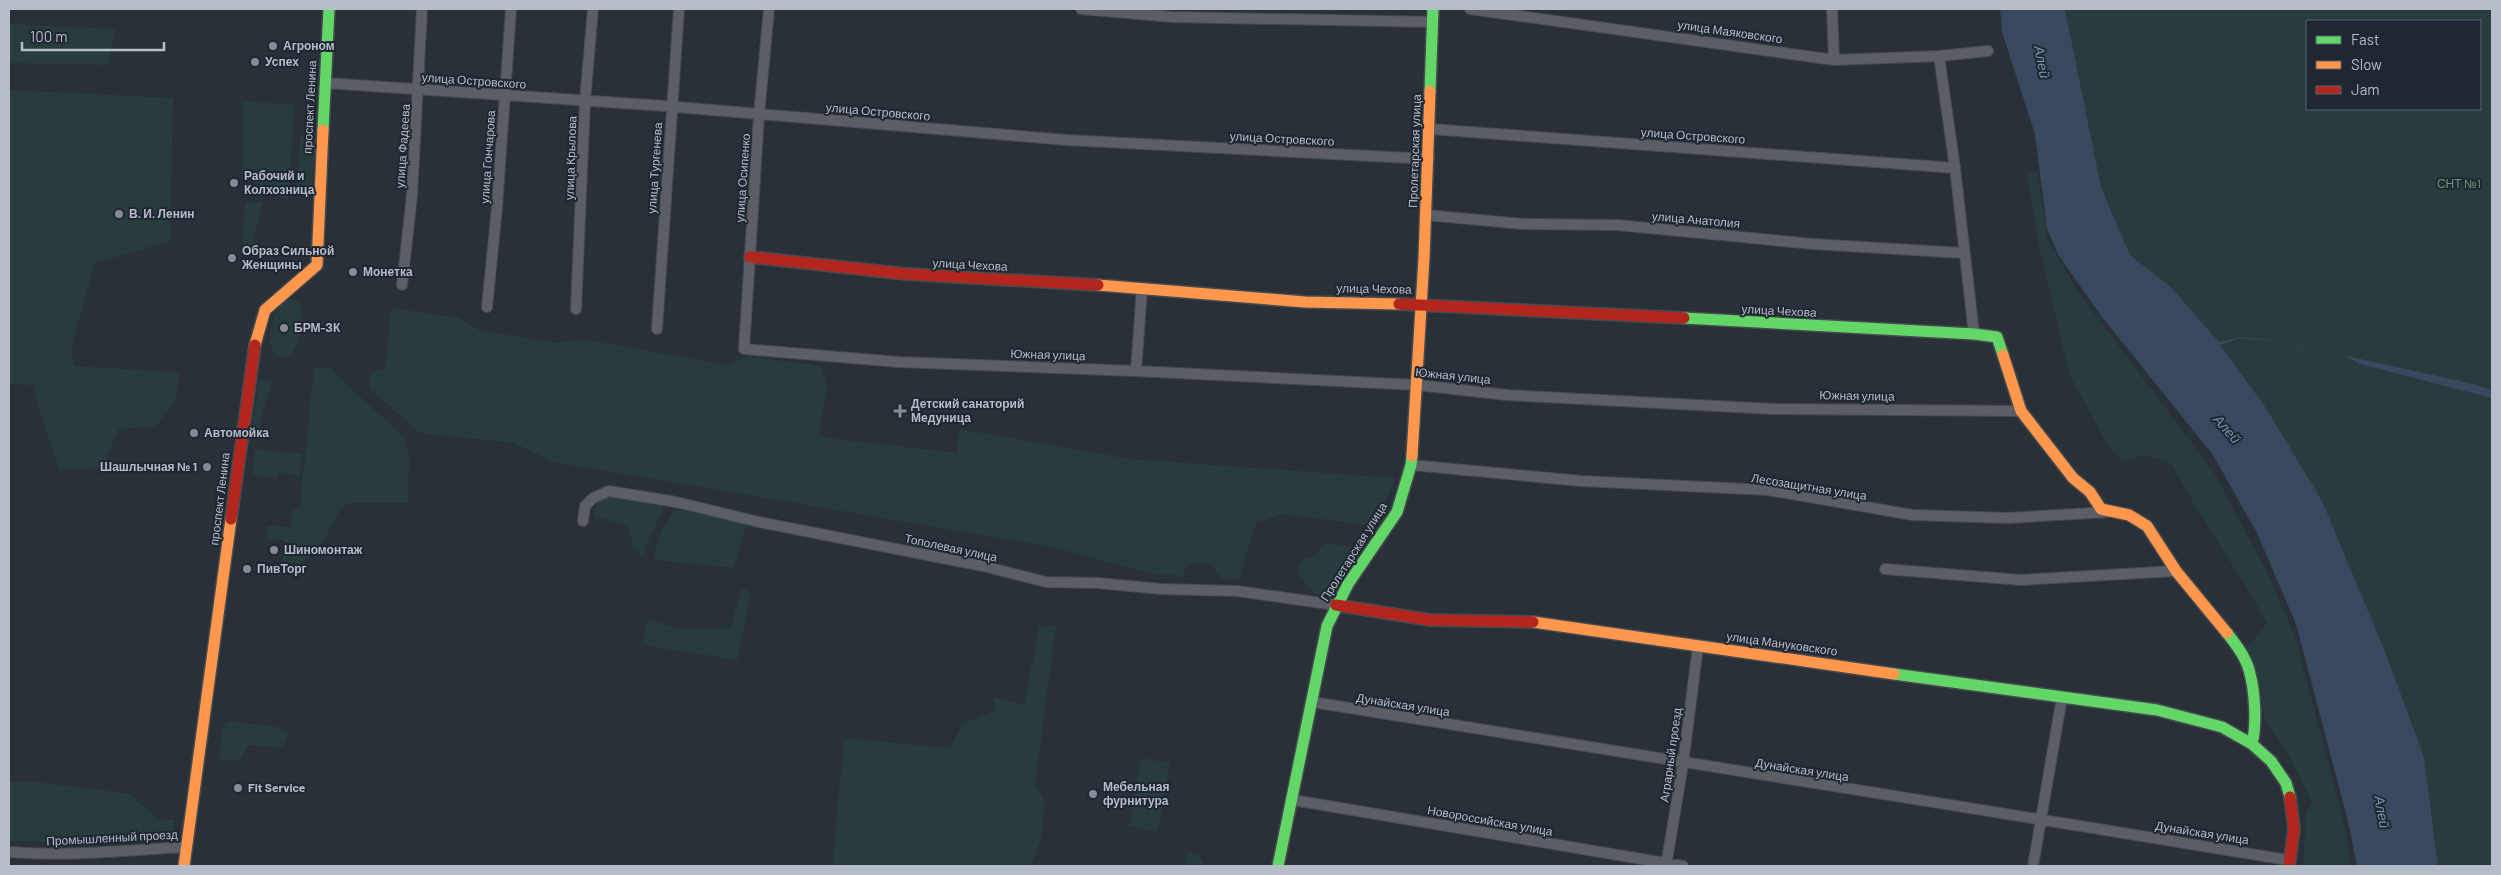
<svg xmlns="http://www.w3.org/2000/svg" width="2501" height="875" font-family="Barlow,sans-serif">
  <rect width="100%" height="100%" fill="#2a3037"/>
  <!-- green -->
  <path fill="#283c3e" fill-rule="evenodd" d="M2065,9h427v857h-54l-14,-109 -38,-103 -122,-249 -45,-62 -48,-56 -41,-32 -29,-68zM2307,21h173v88h-173z
    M9,24l106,5 -6,36 -100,-2z
    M9,90l164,8 -3,143 -75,22 -23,82 1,21 106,6 -3,27 -20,27 -37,3 -17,39 -42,2 -18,-50 -9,-35 -24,-1z
    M242,101l53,4 -7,95 -46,-24z
    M300,136l16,1 -5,58 -15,-2z
    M2037,171l11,69 30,52 135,179 56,105 26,61 50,189 6,40h-47l1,-51 7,-13 -25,-50 -22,-32 -8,-46 -11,-24 21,-27c-30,-55 -67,-105 -96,-160l-24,-8 -25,6 -14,-16 -39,-71 -30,-128 -12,-72z
    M263,201l-11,44h-10l3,-42z
    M288,299l11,2c8,17 1,42 -10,56 -27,5 -20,-36 -10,-50 2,-3 7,-6 9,-8z
    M391,308l68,10 22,13 76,12 30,-3 140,25 19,-9 75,10 6,19 -8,52 138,16 2,-24 171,30 266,19 -16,36 -12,11 -86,-11 -26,9 -17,56 -15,1 -15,-17h-21l-5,13 -28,-2 -107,-28 -494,-84 -40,-19 -94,-10 -51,-45 1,-15 15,-5z
    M314,367l19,1v4l72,66 4,19 -1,46h-59c-13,7 -17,23 -24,35 -7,10 -15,19 -24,26l-19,-2 2,-22 -18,-1 1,-13 23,1 3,-17 7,-4z
    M259,379l14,2 -10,29 -4,25h-8z
    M255,449l47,5 -2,21 -22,-2v5l-25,-2z
    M613,496l51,11 -16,34 -6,17 -9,-12 -5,-20 -35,-10 5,-16z
    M676,509l71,15 -13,44 -79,-8c-2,-19 10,-36 21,-51z
    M1325,543l27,4 6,6 -28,44 -15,-3 -19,-23 8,-14 7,2z
    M742,587l9,6 -14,67 -94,-15 4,-25c14,1 25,9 34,9 17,1 32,-1 49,1z
    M1056,626l-21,159 10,16 -4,38 -10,27h-199l12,-128 106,10 13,-24 32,-13 -2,-14 31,8 15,-78z
    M230,721l46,6 13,6 -6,14 -35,-2 -7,14 -22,2 4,-36z
    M1141,758l29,5 -12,69 -29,-6z
    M9,782h28l93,12 27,25 18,1 -4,14 -28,9 -134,-2z
    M1187,853l11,2 7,11h-20z"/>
  <!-- water -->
  <path fill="#38495f" d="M2000,9h65l36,178 29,68 41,32 48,55 23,-5 42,5 185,41 23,7v8l-132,-34 -14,-8 -64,-14 -41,-4 -21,7 44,60 58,96 64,153 38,103 14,109h-81l-9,-45 -52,-197 -39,-91 -44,-78 -111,-138 -43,-61 -12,-27 -12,-95 -33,-102z"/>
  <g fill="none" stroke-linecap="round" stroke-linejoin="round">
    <!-- street casing -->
    <g stroke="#464b50" stroke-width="12">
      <path id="street" d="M769,9l-10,106 -15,234 155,13 237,9 281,14 90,10 267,14 247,2
        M1081,9l92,8 260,5
        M1470,9l364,51 105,-4 49,-5
        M1832,9l2,51
        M1939,56l16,112 19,166
        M326,83l339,23 402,34 362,19
        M1430,129l525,39
        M1426,215l97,9 94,1 196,19 150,9
        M402,285l10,-90 10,-186
        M487,307l10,-100 14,-198
        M576,309l9,-208 8,-92
        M657,329l22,-320
        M1136,371l6,-83
        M1411,465l170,16 187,9 145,25 95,3 101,-6
        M583,521l2,-15 8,-8 16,-7 67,11 83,20 224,44 63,16 52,1 63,6 76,2 99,14
        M1885,569l136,11 155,-9
        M1312,702c326,54 651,104 976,158
        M1293,800l390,66
        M9,852c61,5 116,-2 177,-5
        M1666,866l17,-102 15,-118
        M2033,866l29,-169"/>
    </g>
    <!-- fast casing -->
    <g stroke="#464b50" stroke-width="14">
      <path id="fast" d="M1430,91l3,-82
        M323,130l6,-121
        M1684,318l290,16 23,3 6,18
        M2227,633c8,10 19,24 22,37 6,20 8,54 3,74
        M1894,674l263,36 65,17 30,17 19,17 15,22 4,14
        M1278,866l49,-240 21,-42 49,-72 14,-47 1,-9"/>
    </g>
    <!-- slow casing -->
    <g stroke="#464b50" stroke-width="14">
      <path id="slow" d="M1098,285l207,17 94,2
        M255,345l10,-35 52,-45 6,-135
        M2003,355l18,56 52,67 17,14 11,17 28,6 18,11 29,45 51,62
        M1412,456l12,-198 6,-167
        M1533,622l361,52
        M184,866l47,-347"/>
    </g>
    <!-- jam casing -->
    <g stroke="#464b50" stroke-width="14">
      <path id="jam" d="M750,257l156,17 192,11
        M1399,304l285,14
        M231,519l24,-174
        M1336,605l94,15 103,2
        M2289,866l5,-37 -4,-32"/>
    </g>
    <!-- street -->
    <use href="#street" stroke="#5b5f65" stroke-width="10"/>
    <!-- fast -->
    <use href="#fast" stroke="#63d668" stroke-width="11"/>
    <!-- slow -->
    <use href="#slow" stroke="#ff974d" stroke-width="11"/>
    <!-- jam -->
    <use href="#jam" stroke="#b3261e" stroke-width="11"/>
  </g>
  <!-- markers -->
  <g fill="#848c95" stroke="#1e2732" stroke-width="2">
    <circle cx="273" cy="46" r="5"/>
    <circle cx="255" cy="62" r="5"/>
    <circle cx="234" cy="183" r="5"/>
    <circle cx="119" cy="214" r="5"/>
    <circle cx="232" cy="258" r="5"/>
    <circle cx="353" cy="272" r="5"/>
    <circle cx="284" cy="328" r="5"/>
    <path d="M897.5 403.5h5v5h5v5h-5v5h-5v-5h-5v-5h5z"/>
    <circle cx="194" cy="433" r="5"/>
    <circle cx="207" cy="467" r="5"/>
    <circle cx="274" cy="550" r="5"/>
    <circle cx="247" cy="569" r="5"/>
    <circle cx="238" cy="788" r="5"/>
    <circle cx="1093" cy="794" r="5"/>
  </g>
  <g text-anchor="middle" stroke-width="4" stroke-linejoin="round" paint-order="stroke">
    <!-- street labels -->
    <g font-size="12" fill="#b5bdc8" stroke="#1e2732">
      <text transform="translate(1730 32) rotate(8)" y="4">улица Маяковского</text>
      <text transform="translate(474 81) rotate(4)" y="4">улица Островского</text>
      <text transform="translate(310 107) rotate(-87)" y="4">проспект Ленина</text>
      <text transform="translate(878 112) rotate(5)" y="4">улица Островского</text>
      <text transform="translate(1693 136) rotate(4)" y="4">улица Островского</text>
      <text transform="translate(1282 139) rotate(3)" y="4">улица Островского</text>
      <text transform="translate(403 146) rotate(-86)" y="4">улица Фадеева</text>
      <text transform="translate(1415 151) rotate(-88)" y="4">Пролетарская улица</text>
      <text transform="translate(488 157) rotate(-86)" y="4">улица Гончарова</text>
      <text transform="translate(571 158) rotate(-88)" y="4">улица Крылова</text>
      <text transform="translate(655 168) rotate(-86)" y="4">улица Тургенева</text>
      <text transform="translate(743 178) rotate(-86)" y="4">улица Осипенко</text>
      <text transform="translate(1696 220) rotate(5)" y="4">улица Анатолия</text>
      <text transform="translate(970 265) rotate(3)" y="4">улица Чехова</text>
      <text transform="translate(1374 289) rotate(1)" y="4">улица Чехова</text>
      <text transform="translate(1779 311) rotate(3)" y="4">улица Чехова</text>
      <text transform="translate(1048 355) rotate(2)" y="4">Южная улица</text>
      <text transform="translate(1453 376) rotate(6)" y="4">Южная улица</text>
      <text transform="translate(1857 396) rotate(1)" y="4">Южная улица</text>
      <text transform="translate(1809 487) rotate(9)" y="4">Лесозащитная улица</text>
      <text transform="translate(220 499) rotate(-83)" y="4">проспект Ленина</text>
      <text transform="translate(951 548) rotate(12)" y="4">Тополевая улица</text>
      <text transform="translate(1354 552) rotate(-58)" y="4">Пролетарская улица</text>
      <text transform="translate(1782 644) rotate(8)" y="4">улица Мануковского</text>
      <text transform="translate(1403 705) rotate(9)" y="4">Дунайская улица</text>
      <text transform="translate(1671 755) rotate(-82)" y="4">Аграрный проезд</text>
      <text transform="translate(1802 770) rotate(9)" y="4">Дунайская улица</text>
      <text transform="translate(1490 821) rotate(10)" y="4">Новороссийская улица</text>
      <text transform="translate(2202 833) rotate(9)" y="4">Дунайская улица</text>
      <text transform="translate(112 838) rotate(-3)" y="4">Промышленный проезд</text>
    </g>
    <!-- poi labels -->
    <g font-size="12" font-weight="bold" fill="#b5bdc8" stroke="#1e2732" text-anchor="start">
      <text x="283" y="50">Агроном</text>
      <text x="265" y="66">Успех</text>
      <text x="244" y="180">Рабочий и<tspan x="244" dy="14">Колхозница</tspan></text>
      <text x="129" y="218">В. И. Ленин</text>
      <text x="242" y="255">Образ Сильной<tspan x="242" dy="14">Женщины</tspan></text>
      <text x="363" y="276">Монетка</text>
      <text x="294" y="332">БРМ-ЗК</text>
      <text x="911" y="408">Детский санаторий<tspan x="911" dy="14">Медуница</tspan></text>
      <text x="204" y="437">Автомойка</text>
      <text x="197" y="471" text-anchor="end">Шашлычная № 1</text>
      <text x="284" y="554">Шиномонтаж</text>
      <text x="257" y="573">ПивТорг</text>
      <text x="1103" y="791">Мебельная<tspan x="1103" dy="14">фурнитура</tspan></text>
      <text x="248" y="792">Fit Service</text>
    </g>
    <!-- park labels -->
    <g font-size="12" fill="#6d9875" stroke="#1e2732">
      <text x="2459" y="188">СНТ №1</text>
    </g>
    <!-- water labels -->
    <g font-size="14" font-style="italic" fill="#7d94ae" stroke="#1e2732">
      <text transform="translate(2042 62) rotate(79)" y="5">Алей</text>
      <text transform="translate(2227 429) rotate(49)" y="5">Алей</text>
      <text transform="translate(2382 812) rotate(80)" y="5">Алей</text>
    </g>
  </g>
  <!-- border -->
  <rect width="2501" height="875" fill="none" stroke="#b5bdc8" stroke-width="20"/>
  <!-- legend -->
  <rect x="2306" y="20" width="175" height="90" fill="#1e2732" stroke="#5a636e"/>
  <rect x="2316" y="36" width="25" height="8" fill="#63d668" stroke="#5a636e"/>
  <text x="2351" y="45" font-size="15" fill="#b5bdc8">Fast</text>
  <rect x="2316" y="61" width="25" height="8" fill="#ff974d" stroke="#5a636e"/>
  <text x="2351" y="70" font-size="15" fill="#b5bdc8">Slow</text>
  <rect x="2316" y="86" width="25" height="8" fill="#b3261e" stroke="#5a636e"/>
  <text x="2351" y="95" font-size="15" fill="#b5bdc8">Jam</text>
  <!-- scale -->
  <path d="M22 42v8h142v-8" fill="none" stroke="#b5bdc8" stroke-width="2.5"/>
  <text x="30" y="42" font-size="15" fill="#b5bdc8" stroke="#1e2732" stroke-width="4" paint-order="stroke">100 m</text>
</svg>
